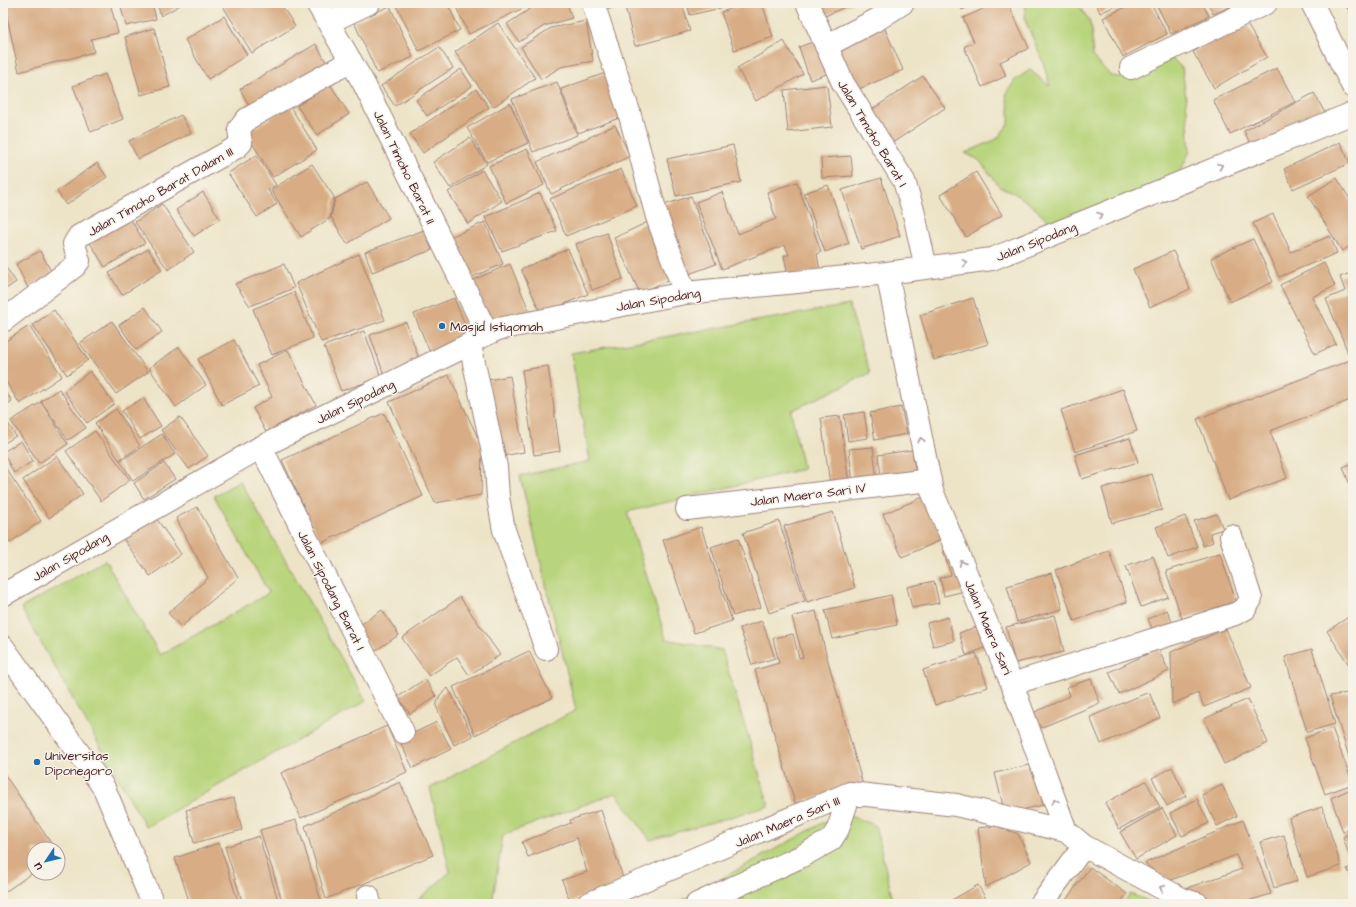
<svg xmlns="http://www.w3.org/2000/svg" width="1356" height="907" font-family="'Architects Daughter',sans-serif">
  <rect width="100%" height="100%" fill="#f7f3e8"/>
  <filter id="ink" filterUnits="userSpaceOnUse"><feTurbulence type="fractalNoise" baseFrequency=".025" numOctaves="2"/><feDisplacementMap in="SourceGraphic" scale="8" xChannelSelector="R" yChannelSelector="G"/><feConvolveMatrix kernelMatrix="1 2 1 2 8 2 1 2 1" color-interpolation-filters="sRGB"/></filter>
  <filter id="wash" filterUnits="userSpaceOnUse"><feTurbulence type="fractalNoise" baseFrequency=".012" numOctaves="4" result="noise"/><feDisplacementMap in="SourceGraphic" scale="16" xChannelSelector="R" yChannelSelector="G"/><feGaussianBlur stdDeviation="0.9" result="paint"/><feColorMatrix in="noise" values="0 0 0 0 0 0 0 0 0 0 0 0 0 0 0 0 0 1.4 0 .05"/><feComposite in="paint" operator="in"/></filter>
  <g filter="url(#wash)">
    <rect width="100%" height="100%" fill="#ede4c7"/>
    <!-- green -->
    <path fill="#b8d47b" stroke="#817a53" d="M1026,3h51l12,17 3,10v15l1,12 18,19 9,1 34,-7 18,-12 10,10 4,30 4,53 -14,29 -108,44 -19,-3 -19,-17 -19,-13 -11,-4 -21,-27 -14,-7 32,-14 12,-16v-14l-3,-14 9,-15 15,-10 20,16 -7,-24 -18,-42z
      M849,305l21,68 -79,38 12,58 -176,43 39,127 56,11 47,156 -119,34 -34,-47 -113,42 -11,69h-79l37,-32 -20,-84 146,-78 -56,-234 70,-15 -19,-108z
      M240,481l126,220 -220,126 -125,-219 84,-48 55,95 109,-62 -55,-97z
      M841,813l34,12 19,79h-219z
      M1130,894l27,10h-34z"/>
    <g id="blocks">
      <!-- building -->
      <path fill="#d8ad85" d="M4,3h106l8,30 -27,6 3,13 -75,20z
        M120,3h32l4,16 -30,7z
        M157,3h24l1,1 -21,12z
        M221,3h59l15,23 -43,27z
        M405,3h42l13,27 -41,21 -22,-44z
        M454,3h80l-65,31z
        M544,3h23l5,15 -28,8 -25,16 -12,-18 29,-19z
        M599,3h26l-23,9z
        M641,3h41l8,28 -55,15 -10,-39z
        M687,3h33l1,5 -31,7z
        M749,3h13l11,34 -39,13 -13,-38z
        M816,3h37l-30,14z
        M959,3h17l-14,7z
        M996,3h12l21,45 -29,14 6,14 -24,11 -18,-40 10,-5 -11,-24z
        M1096,3h26l-22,10z
        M1134,3h17l16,31 -44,23 -20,-39z
        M1156,3h46l7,13 -38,18z
        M1208,3h30l-25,11z
        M1345,3h8v17z
        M390,6l23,51 -36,16 -23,-51z
        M224,16l23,39 -39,24 -23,-39z
        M586,21l7,40 -32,6 -20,12 -20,-32 30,-19z
        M1245,21l22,36 -53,31 -21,-36z
        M498,23l37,55 -42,29 -38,-55z
        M884,27l19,43 -51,22 -19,-44z
        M154,28l16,59 -29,8 -16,-58z
        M818,40l11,33 -19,7 -11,-33z
        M784,41l19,33 -47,27 -19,-33z
        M316,44l13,23 -77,44 -12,-22z
        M439,47l14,21 -58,38 -14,-20z
        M1277,68l18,34 -65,32 -17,-34z
        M461,69l11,17 -45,30 -11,-16z
        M611,71l17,44 -50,18 -17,-44z
        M105,74l18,45 -32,13 -18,-46z
        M923,76l22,32 -59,39 -21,-33z
        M557,82l20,53 -44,17 -21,-53z
        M330,84l19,30 -32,21 -20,-29z
        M827,85l5,42 -44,5 -4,-42z
        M476,89l13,18 -66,46 -13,-19z
        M1314,93l11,20 -71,38 -10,-20z
        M510,103l18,40 -41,19 -20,-34z
        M290,106l27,44 -44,27 -27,-44z
        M181,115l10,18 -53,26 -9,-18z
        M615,125l15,31 -79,38 -14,-32z
        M470,138l17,26 -37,24 -17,-26z
        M1340,142l10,21 -57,26 -9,-20z
        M733,145l8,37 -65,14 -9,-37z
        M527,149l17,36 -38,18 -17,-37z
        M257,155l19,30 -8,5 9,14 -20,13 -29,-44z
        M851,156l2,20 -31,2 -1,-20z
        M97,163l10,14 -41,28 -9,-14z
        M312,164l22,33 -4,21 -29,19 -30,-47z
        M621,169l16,37 -71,30 -16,-37z
        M482,170l20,31 -34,23 -20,-32z
        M976,172l26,43 -36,22 -26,-42z
        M881,178l19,58 -39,13 -19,-59z
        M1337,178l16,26v40l-11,7 -34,-55z
        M367,182l22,36 -42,26 -16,-27 4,-18z
        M797,182l24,70 -4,2 3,17 -32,5 -4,-21h5l-4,-10 -63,24 -26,-67 26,-10 16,42 38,-15 -9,-27z
        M828,185l21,58 -24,9 -21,-59z
        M203,192l17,27 -26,17 -18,-26z
        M540,193l17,38 -55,20 -17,-34z
        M691,196l25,68 -30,11 -25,-69z
        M162,204l32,48 -26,18 -33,-48z
        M127,213l18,30 -40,24 -18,-29z
        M1273,214l18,38 39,-16 7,17 -58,24 -26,-54z
        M650,221l25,56 -35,16 -26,-55z
        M485,222l18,42 -38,16 -17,-42z
        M424,230l8,20 -60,22 -7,-20z
        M607,233l16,46 -31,11 -16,-46z
        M1253,239l20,43 -43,20 -19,-44z
        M148,249l14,21 -40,25 -13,-22z
        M568,249l20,45 -47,20 -20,-45z
        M40,251l13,24 -25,13 -12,-24z
        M1173,251l17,38 -40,18 -17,-38z
        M359,254l26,66 -64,22 -25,-59z
        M3,263l13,19 -13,9z
        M1324,263l11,23 -23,11 24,47 -21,10 -35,-69z
        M284,264l10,24 -44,18 -15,-22z
        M510,264l20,49 -37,16 -20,-49z
        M1353,272v81l-4,2 -23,-56 19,-8 -5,-14z
        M294,292l19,46 -41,17 -19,-46z
        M454,298l17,41 -40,16 -17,-41z
        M973,298l15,46 -54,16 -14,-45z
        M145,307l17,25 -26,18 -17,-25z
        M54,310l34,50 -21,15 -34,-50z
        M112,321l36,51 -32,22 -36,-51z
        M406,322l14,40 -36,13 -14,-40z
        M29,326l33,50 -42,28 -17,-27v-34z
        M364,331l17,46 -40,14 -17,-45z
        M234,340l25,46 -37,19 -24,-46z
        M179,347l27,38 -30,22 -27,-39z
        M288,350l28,55 -50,27 -13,-24 19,-11 -15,-32z
        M1353,359v40l-83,32 17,47 -59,22 -31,-81z
        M548,366l12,85 -26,4 -12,-85z
        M90,371l24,33 -27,19 -23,-32z
        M449,375l33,72 -1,48 -46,8 -46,-101z
        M510,376l14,76 -21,4 -15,-76z
        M3,388l9,13 -9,6z
        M59,389l27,39 -18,12 -27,-39z
        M1123,389l14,42 -62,21 -14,-42z
        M143,398l18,28 -21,13 -18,-28z
        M41,402l27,42 -29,19 -28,-42z
        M901,407l6,27 -32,6 -5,-27z
        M116,409l24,37 -21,14 -24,-37z
        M864,412l4,26 -20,3 -4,-26z
        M384,413l39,83 -102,47 -39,-83z
        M3,416l13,20 -13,8z
        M840,416l9,67 -19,2 -9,-67z
        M180,417l28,39 -19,13 -28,-39z
        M95,431l35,49 -29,21 -35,-50z
        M162,434l13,20 -42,27 -13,-20z
        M1130,438l8,24 -56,17 -7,-24z
        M21,441l12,20 -19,12 -11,-21z
        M873,447l4,34 -24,3 -4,-35z
        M912,450l4,26 -34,5 -4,-26z
        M57,456l26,38 -34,24 -26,-38z
        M164,463l11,16 -31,20 -10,-16z
        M1353,463v30l-10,-26z
        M3,464l38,57 -32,22 -6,-9z
        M1152,474l10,36 -50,13 -10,-35z
        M928,495l18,43 -44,19 -19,-43z
        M197,507l41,71 -57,49 -13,-14 40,-35 -32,-60z
        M833,512l22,76 -48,14 -23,-76z
        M1217,514l6,15 -13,4 3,9 -10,4 -9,-25z
        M154,515l27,39 -31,22 -28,-39z
        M1185,516l12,31 -29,11 -12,-31z
        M779,521l26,80 -36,12 -26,-80z
        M701,527l31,94 -38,12 -31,-93z
        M738,538l23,69 -28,9 -22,-69z
        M953,545l12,46 -21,5 -4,-18 11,-3 -9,-27z
        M1109,551l18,51 -53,19 -18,-51z
        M1220,553l16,48 -54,18 -16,-48z
        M1153,556l15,41 -27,10 -15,-41z
        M1052,573l10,36 -45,13 -10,-36z
        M934,581l5,22 -27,5 -5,-21z
        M891,595l6,30 -65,14 -7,-29z
        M460,597l40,58 -31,20 -12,-18 -28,19 -27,-38z
        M382,610l17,25 -26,17 -16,-25z
        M1167,610l8,19 -19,8 -8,-18z
        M816,611l10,43 37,131 -68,18 -40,-133 24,-7 -6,-25 20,-4 6,24 4,-1 -11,-40z
        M1055,615l9,37 -49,11 -9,-36z
        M1350,616l3,5v50l-26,-40z
        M948,617l6,24 -21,5 -6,-23z
        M762,621l13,37 -23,7 -12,-37z
        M985,624l8,21 -27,10 -7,-22z
        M1226,629l25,59 -47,19 -6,-14 -26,11 -1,-52z
        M1158,649l11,22 -50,23 -10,-22z
        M1312,649l23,75 -28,8 -22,-75z
        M529,651l23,47 -77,37 -22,-48z
        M976,653l12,34 -53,18 -12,-35z
        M425,679l11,17 -26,18 -12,-17z
        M1091,679l9,24 -60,25 -7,-15 37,-17 -3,-9z
        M448,688l25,48 -19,9 -18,-39 4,-11z
        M1149,692l11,26 -59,26 -11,-27z
        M1353,692v78l-23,-74z
        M1248,699l20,44 -44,21 -20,-45z
        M437,722l14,27 -38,19 -14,-28z
        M387,726l20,46 -106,46 -20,-45z
        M1332,728l21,56 -28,10 -20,-56z
        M1033,764l10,41 -38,9 -10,-41z
        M1172,767l14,29 -19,10 -15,-28z
        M3,772l52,77h-21v23l-29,20 -2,-2z
        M1146,781l14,26 -41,22 -14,-26z
        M400,782l33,73 -107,44 -21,-73z
        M1222,785l15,31 -20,10 -15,-31z
        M1353,788v38l-10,6 -12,-34z
        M234,798l8,32 -48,13 -8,-33z
        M1197,799l12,24 -27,13 -12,-23z
        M1322,807l19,59 -34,11 -18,-59z
        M1162,808l15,27 -41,24 -16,-27z
        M601,810l24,74 -55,18 -8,-22 25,-8 -10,-34 -49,19 -6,-15 49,-19 -1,-3z
        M296,820l26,84h-39l-23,-74z
        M1243,820l28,74 -33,10h-25l-29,-15 58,-20 -6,-14 -70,27 -21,-19z
        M996,826l22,8 13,28 -45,25 -8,-59z
        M1353,831v29l-2,2 -8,-25z
        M1284,835l13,46 -23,7 -14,-46z
        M259,836l20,68h-36l-18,-57z
        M219,843l20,61h-49l-15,-46z
        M1353,865v14l-6,-10z
        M1090,867l37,27 -8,10h-56z
        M978,885l11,19h-44z"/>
    </g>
  </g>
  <g filter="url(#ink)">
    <use href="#blocks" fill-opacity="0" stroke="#9c8279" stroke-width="1"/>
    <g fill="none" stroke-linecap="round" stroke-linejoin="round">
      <!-- minor casing -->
      <g stroke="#9c8279" stroke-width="24">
        <path id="minor" d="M317,3l47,81 123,249
          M593,3l36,109 28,105 28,76
          M807,3l36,80 61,98 9,29 13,58
          M329,22l40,-19
          M826,46l52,-27 25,-16
          M1131,68l135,-65
          M887,273l45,218 80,193 54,147 18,15 98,53 16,5
          M3,321l72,-55 4,-5 -5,-17 5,-8 158,-89 4,-4 -2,-14 8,-10 104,-58
          M470,344l26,123 2,30 6,33 42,119
          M261,447l142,285
          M687,509l243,-29
          M3,595l258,-148 209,-103 6,-5 22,-10 187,-36 202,-20 105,-14 361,-146
          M3,647l101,141 49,116
          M1012,684l223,-70 10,-5 6,-10 -20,-63
          M368,896l2,8
          M588,904l262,-111 106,12 110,26
          M697,904l103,-47 31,-17 7,-11 12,-36
          M1041,904l43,-58"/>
      </g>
      <!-- major casing -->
      <g stroke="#9c8279" stroke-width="24">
        <path id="major" d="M1312,3l41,84"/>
      </g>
      <!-- minor -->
      <use href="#minor" stroke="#fff" stroke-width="22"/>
      <!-- major -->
      <use href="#major" stroke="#fff" stroke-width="22"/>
    </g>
    <!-- one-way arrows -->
    <defs><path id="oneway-chevron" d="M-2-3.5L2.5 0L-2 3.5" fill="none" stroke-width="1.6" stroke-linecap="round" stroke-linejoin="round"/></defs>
    <g stroke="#ae9aa0">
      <use href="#oneway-chevron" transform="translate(1220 166) rotate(-22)"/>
      <use href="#oneway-chevron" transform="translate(1100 215) rotate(-22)"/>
      <use href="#oneway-chevron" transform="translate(965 263) rotate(-8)"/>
      <use href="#oneway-chevron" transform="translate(921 440) rotate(-102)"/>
      <use href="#oneway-chevron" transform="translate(962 563) rotate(-113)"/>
      <use href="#oneway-chevron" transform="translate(1055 801) rotate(-110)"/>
      <use href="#oneway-chevron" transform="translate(1162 888) rotate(-153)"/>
    </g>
  </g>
  <!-- markers -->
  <g fill="#1f6fb2" stroke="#f7f3e8" stroke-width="1.5">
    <circle cx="442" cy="326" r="4"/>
    <circle cx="37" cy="762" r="4"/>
  </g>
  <g text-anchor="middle" stroke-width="3" stroke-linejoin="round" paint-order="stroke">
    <!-- street labels -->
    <g font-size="13" fill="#4a1f2b" stroke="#f7f3e8">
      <text transform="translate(873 133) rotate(59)" y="5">Jalan Timoho Barat I</text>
      <text transform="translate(405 167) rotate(64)" y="5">Jalan Timoho Barat II</text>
      <text transform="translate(160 191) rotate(-30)" y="5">Jalan Timoho Barat Dalam III</text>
      <text transform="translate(1036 241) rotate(-22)" y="5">Jalan Sipodang</text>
      <text transform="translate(658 299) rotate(-10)" y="5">Jalan Sipodang</text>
      <text transform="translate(355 401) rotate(-26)" y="5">Jalan Sipodang</text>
      <text transform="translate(808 494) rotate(-7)" y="5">Jalan Maera Sari IV</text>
      <text transform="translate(70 556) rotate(-30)" y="5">Jalan Sipodang</text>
      <text transform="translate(332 590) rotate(63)" y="5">Jalan Sipodang Barat I</text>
      <text transform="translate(989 627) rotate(67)" y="5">Jalan Maera Sari</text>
      <text transform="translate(787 821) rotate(-23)" y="5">Jalan Maera Sari III</text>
    </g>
    <!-- poi labels -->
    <g font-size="13" fill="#4a1f2b" stroke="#f7f3e8" text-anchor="start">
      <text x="450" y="331">Masjid Istiqomah</text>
      <text x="45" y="760">Universitas<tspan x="45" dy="15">Diponegoro</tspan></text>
    </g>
  </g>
  <!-- margin -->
  <rect width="1356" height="907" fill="none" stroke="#f7f3e8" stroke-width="16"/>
  <!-- north arrow -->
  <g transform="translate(46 861) rotate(235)"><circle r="19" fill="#f7f3e8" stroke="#b29e9c"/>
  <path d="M0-3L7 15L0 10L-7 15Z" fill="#1f6fb2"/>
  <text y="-6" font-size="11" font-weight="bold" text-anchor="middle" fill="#4a1f2b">U</text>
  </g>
</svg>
